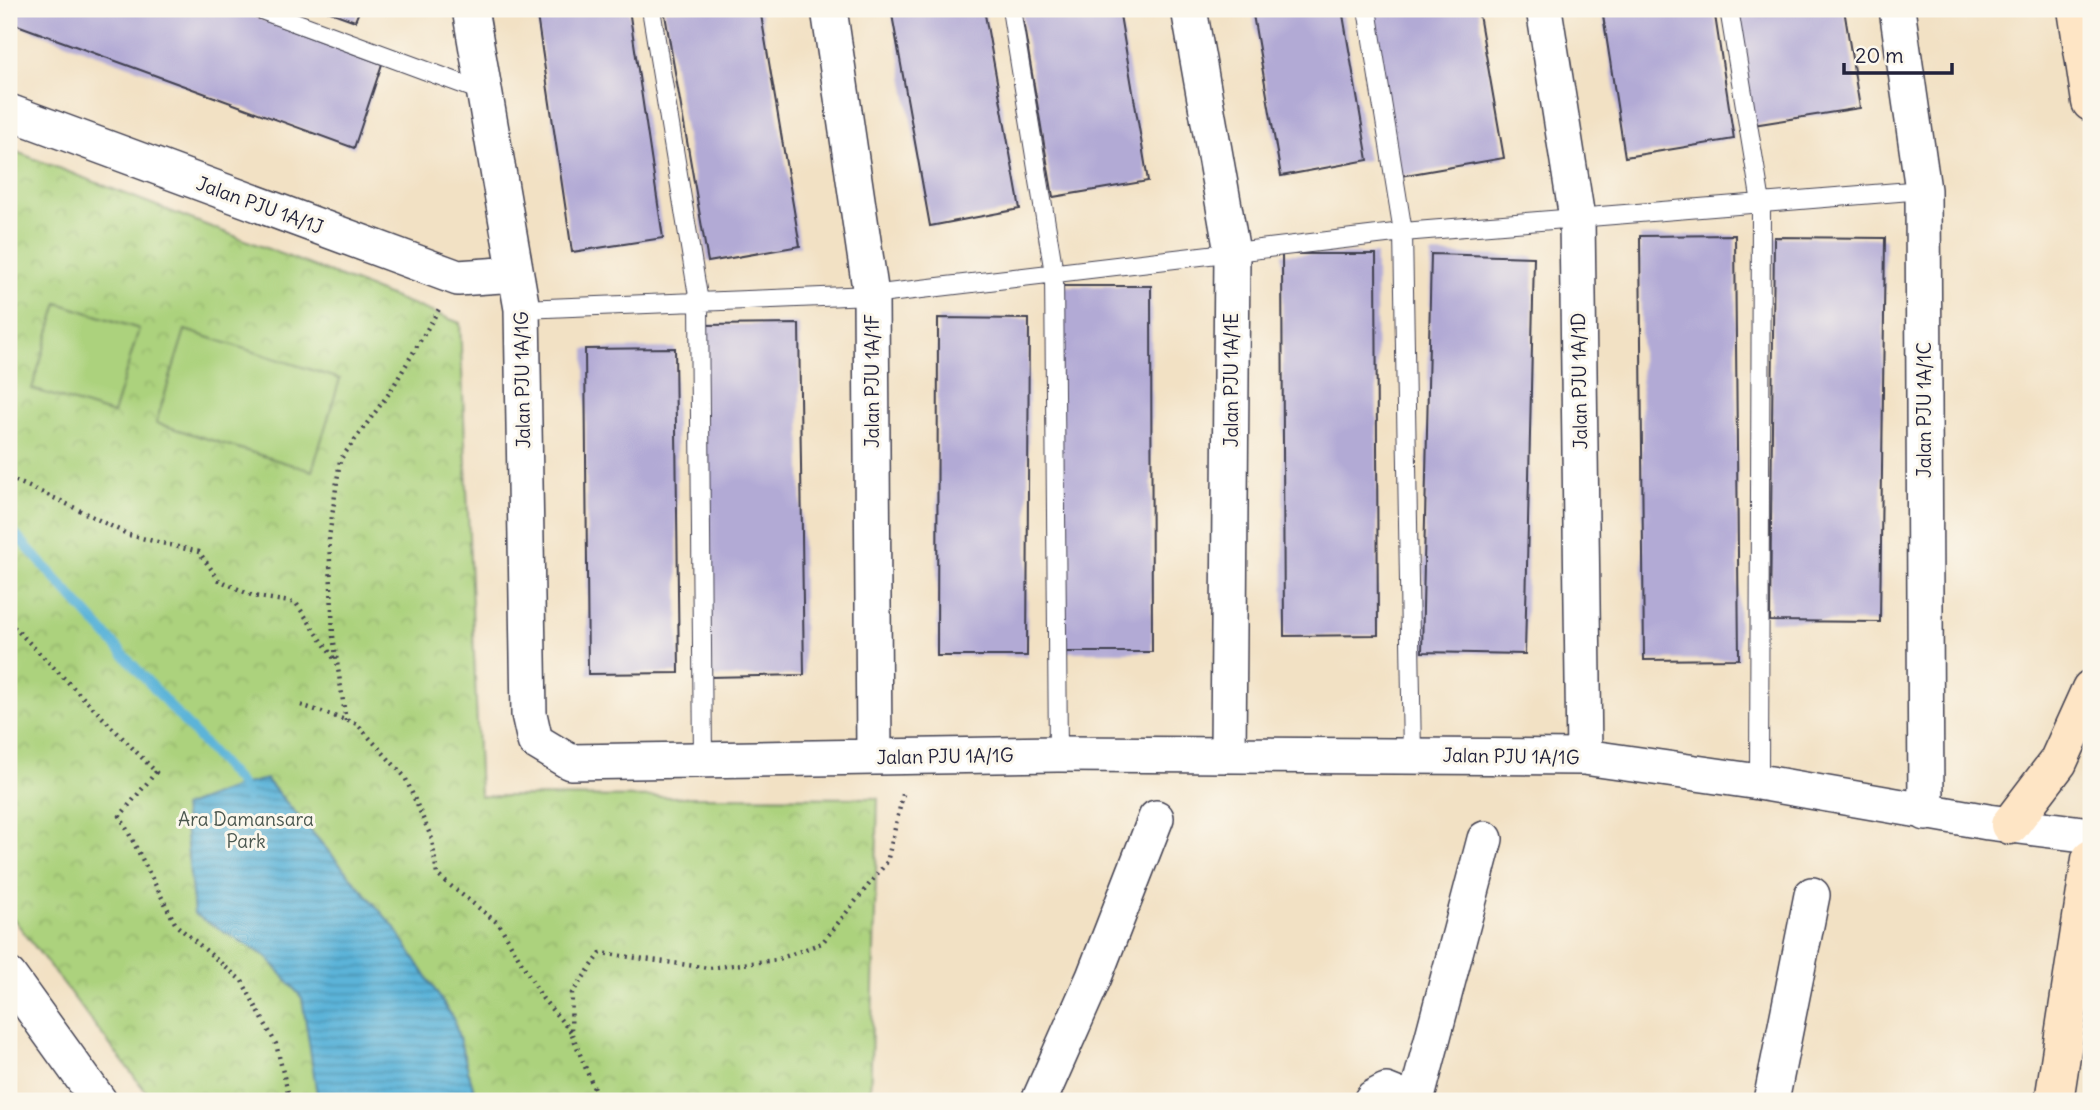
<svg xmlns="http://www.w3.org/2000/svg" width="2100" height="1110" font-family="Delius,sans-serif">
  <defs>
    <pattern id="park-crowns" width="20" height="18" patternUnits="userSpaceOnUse" patternTransform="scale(1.75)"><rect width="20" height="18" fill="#acd27d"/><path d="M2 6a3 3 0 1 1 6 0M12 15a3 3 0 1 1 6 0" fill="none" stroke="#94b46d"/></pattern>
    <pattern id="water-rules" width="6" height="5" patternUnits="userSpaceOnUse" patternTransform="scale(1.75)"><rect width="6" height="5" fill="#5bb4d9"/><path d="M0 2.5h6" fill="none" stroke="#4b92b1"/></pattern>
  </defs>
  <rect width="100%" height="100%" fill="#fbf7ec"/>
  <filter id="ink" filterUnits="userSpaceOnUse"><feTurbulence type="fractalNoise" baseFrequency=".0143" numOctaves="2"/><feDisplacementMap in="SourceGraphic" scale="14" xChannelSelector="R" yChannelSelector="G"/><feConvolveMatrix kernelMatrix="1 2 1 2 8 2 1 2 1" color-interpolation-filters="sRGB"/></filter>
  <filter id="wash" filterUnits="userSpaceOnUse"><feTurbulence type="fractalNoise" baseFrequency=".00686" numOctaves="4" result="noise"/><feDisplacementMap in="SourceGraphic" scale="28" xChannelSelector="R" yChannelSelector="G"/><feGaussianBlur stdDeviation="1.57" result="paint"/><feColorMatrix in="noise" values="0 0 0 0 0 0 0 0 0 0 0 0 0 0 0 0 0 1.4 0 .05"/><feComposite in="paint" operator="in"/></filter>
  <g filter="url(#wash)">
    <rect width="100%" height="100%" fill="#f2e1c4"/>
    <!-- park -->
    <path fill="url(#park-crowns)" stroke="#677a5c" stroke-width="2" d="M9,149l451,174 20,473 398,2 -8,303h-717l-144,-188z"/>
    <!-- pitch -->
    <path fill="#acd27d" stroke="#677a5c" stroke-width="2" d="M58,303l81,26 -26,85 -81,-25z
      M185,330l155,49 -28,92 -156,-48z"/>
    <!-- water -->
    <path fill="url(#water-rules)" stroke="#3e6b8a" stroke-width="2" d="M266,779l130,150 58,91 23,81h-159l-16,-103 -35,-41 -73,-43 -11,-107 58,-22z"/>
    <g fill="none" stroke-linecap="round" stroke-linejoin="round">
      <!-- stream -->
      <path stroke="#5bb4d9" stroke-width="10" d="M9,527l232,258 6,12"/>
    </g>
    <g id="blocks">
      <!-- building -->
      <path fill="#b2aad5" d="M9,9h224l149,55 -28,84 -345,-126z
        M322,9h38l-5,12z
        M536,9h93l34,229 -91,14z
        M664,9h96l40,237 -92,16z
        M891,9h93l36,200 -90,17z
        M1021,9h98l29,172 -95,16z
        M1252,9h90l26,151 -87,16z
        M1371,9h107l26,149 -104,18z
        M1602,9h112l20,130 -109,18z
        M1733,9h111l16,99 -107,17z
        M1735,235l4,424 -95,1 -4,-424z
        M1774,237l111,1 -5,384 -110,-1z
        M1282,254h94l2,381 -94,1z
        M1431,254l103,3 -9,397 -103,-2z
        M1056,286h95l1,366h-95z
        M938,318l91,1 -2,337h-90z
        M799,324l5,351 -96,2 -6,-352z
        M675,348l4,325 -91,1 -3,-325z"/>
    </g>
  </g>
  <g filter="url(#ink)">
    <use href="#blocks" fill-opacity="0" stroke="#413f50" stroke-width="2"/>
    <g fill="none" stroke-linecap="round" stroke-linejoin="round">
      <!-- service casing -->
      <g stroke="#413f50" stroke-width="20">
        <path id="service" d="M259,9l225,83
          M651,9l48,293 4,458
          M1011,9l43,264 4,481
          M1367,9l36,223 9,523
          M1729,9l32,194 -2,579
          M522,309l349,-14 532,-63 520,-42"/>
      </g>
      <!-- minor casing -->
      <g stroke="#413f50" stroke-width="38">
        <path id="minor" d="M470,9l52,300 7,405 6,27 35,21 488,-8 526,3 175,25 229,40 103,13
          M829,9l42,286 3,462
          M1189,9l43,243 -4,502
          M1544,9l33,209 7,539
          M1897,9l26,181 3,623
          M9,112l449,166 58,-4
          M9,976l90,125
          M1039,1101l55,-124 62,-159
          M1371,1101l2,-3 13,-7 25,10
          M1416,1101l69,-262
          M1771,1101l41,-206"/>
      </g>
      <!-- secondary casing -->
      <g stroke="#413f50" stroke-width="41">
        <path id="secondary" d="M2077,9l14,93
          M2010,825l48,-63 33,-73
          M2054,1101l37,-242"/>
      </g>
      <!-- path -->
      <path stroke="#413f50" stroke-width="4.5" stroke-dasharray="2 5" stroke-linecap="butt" d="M9,478l52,23 68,34 70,17 20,28 34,16 43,7 39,57
        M9,622l147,150 -36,44 56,109 66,56 34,63 14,57
        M301,705l56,19 48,53 27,62 5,36 62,49 44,75 28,33
        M346,721l-13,-85 -4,-98 11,-78 50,-68 49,-83
        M599,1101l-28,-69 1,-39 29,-40 108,15 67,-8 46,-17 65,-81 17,-72"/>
      <!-- service -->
      <use href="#service" stroke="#fff" stroke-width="18"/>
      <!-- minor -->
      <use href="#minor" stroke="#fff" stroke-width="35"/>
      <!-- secondary -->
      <use href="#secondary" stroke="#fee5c5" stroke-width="38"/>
    </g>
  </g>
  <g text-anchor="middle" stroke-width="6" stroke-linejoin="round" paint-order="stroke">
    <!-- street labels -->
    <g font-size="19" fill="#22223b" stroke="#fbf7ec">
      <text transform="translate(260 205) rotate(20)" y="7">Jalan PJU 1A/1J</text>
      <text transform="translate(522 380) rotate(-91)" y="7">Jalan PJU 1A/1G</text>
      <text transform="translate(1231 380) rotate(-90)" y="7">Jalan PJU 1A/1E</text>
      <text transform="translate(872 381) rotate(-90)" y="7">Jalan PJU 1A/1F</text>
      <text transform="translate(1579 381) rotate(-91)" y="7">Jalan PJU 1A/1D</text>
      <text transform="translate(1924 410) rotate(-90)" y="7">Jalan PJU 1A/1C</text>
      <text transform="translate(945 756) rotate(-1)" y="7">Jalan PJU 1A/1G</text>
      <text transform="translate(1511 756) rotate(1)" y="7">Jalan PJU 1A/1G</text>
    </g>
    <!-- park labels -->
    <g font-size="19" fill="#4b574f" stroke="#fbf7ec">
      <text x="246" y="826">Ara Damansara<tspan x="246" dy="22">Park</tspan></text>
    </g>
  </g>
  <!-- margin -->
  <rect width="2100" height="1110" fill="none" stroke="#fbf7ec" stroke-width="35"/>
  <!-- scale -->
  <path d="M1844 63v10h108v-10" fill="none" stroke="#22223b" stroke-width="3.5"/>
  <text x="1855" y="63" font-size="21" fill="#22223b" stroke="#fbf7ec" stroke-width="5" paint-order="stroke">20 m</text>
</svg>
